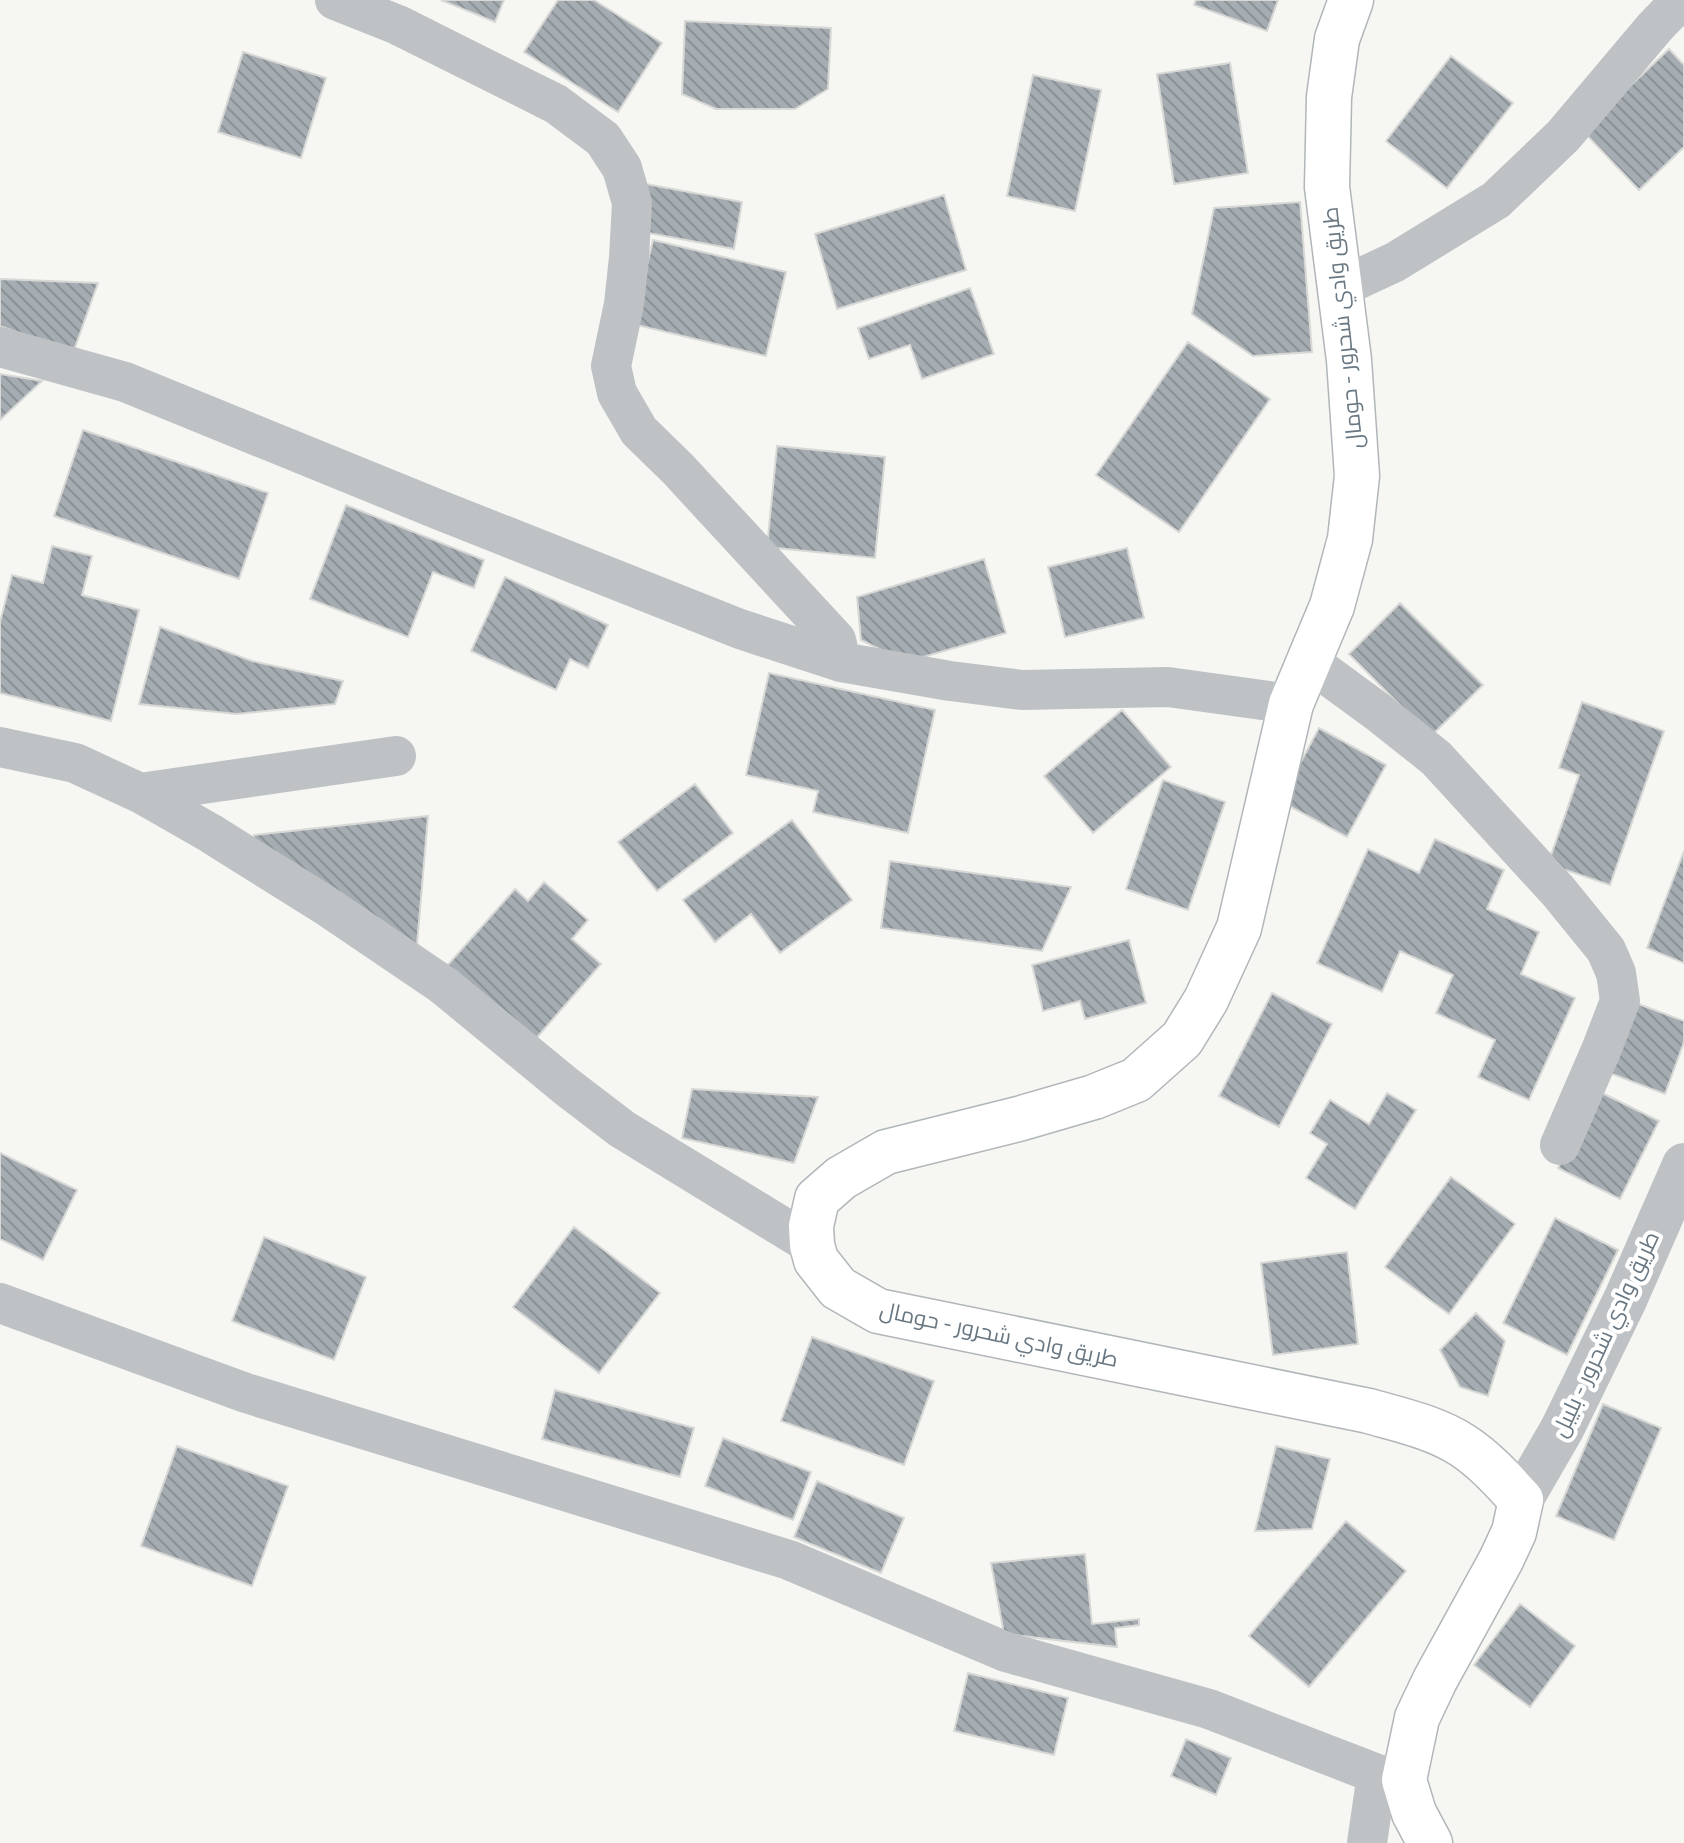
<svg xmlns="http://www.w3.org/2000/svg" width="1684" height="1843" font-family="Karla,Cairo,sans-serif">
  <defs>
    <pattern id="building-back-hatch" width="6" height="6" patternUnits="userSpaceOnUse" patternTransform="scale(2)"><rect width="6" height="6" fill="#a6adb2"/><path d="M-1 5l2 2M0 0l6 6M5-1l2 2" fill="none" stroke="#8b9296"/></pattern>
  </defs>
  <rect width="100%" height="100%" fill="#f6f6f3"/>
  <!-- building -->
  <path fill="url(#building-back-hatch)" stroke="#d8d8d6" stroke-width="2" d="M441,0h63l-9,22z
    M558,0h36l68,43 -44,69 -94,-60z
    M1196,0h82l-11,31 -73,-26z
    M685,21l146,7 -3,61 -33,20h-79l-34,-15z
    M1669,49l15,16v82l-45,43 -56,-59z
    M243,52l83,26 -25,80 -83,-26z
    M1451,56l62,47 -66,85 -61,-47z
    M1230,63l18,110 -74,11 -17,-110z
    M1033,75l68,15 -26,121 -68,-15z
    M646,184l96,18 -8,47 -96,-18z
    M944,195l22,75 -129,39 -22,-75z
    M1300,202l12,150 -59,4 -61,-42 22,-106z
    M653,240l133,32 -20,84 -133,-32z
    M0,279l98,4 -25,70 -73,-27z
    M970,288l24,66 -72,25 -12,-34 -41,14 -11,-31z
    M1188,342l82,57 -91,133 -83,-57z
    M0,374l42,7 -42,39z
    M83,430l185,63 -29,86 -185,-63z
    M777,446l108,11 -10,101 -108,-11z
    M346,505l138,55 -10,28 -41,-16 -25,65 -98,-38z
    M52,546l40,10 -10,39 57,15 -28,111 -111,-28v-71l12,-47 31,8z
    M1127,548l17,70 -79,19 -17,-70z
    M984,559l22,74 -100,29 -45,-22 -4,-43z
    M505,577l103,48 -20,43 -18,-9 -14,31 -85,-39z
    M1400,603l83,82 -52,51 -82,-82z
    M160,627l92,34 91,20 -8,23 -98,10 -98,-10z
    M769,673l166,37 -27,123 -95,-21 5,-21 -72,-16z
    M1582,702l82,29 -54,154 -62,-21 31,-89 -20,-7z
    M1122,710l49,57 -78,66 -49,-57z
    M1319,728l67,37 -39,72 -67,-36z
    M1163,780l62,22 -37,108 -62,-21z
    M695,784l38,49 -76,58 -39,-49z
    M428,816l-11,129 -165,-96 2,-14z
    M792,820l60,80 -72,53 -29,-39 -36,28 -32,-42z
    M1435,839l69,31 -17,39 52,23 -18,42 54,24 -46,102 -51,-23 17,-37 -59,-27 17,-38 -53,-24 -18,41 -65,-29 51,-114 51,24z
    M1684,851v112l-37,-15z
    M890,861l181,26 -29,64 -161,-23z
    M544,882l44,38 -16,19 29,25 -69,79 -86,-76 69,-78 13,12z
    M1129,940l17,63 -61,16 -5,-18 -37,10 -11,-46z
    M1272,993l60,31 -53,103 -60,-31z
    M1633,1002l51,19v21l-19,52 -58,-22z
    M692,1089l126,8 -24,66 -112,-25z
    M1596,1090l63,31 -39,78 -62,-31z
    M1387,1093l29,17 -61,99 -49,-31 21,-34 -17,-11 20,-33 39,24z
    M0,1153l77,37 -34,70 -43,-21z
    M1451,1177l64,47 -66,90 -64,-47z
    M1555,1218l63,32 -51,105 -64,-32z
    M574,1227l86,66 -61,80 -86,-66z
    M264,1237l102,40 -32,83 -102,-39z
    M1347,1252l11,92 -85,11 -12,-92z
    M1476,1313l29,28 -17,55 -28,-9 -20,-37z
    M812,1337l122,44 -30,84 -123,-44z
    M555,1390l139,38 -14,49 -138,-38z
    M1603,1404l58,24 -47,112 -58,-24z
    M723,1438l88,34 -18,48 -88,-34z
    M177,1446l111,40 -36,100 -111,-40z
    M1276,1446l54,13 -18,70 -57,2z
    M817,1481l87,37 -23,55 -87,-36z
    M1346,1521l60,50 -97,116 -60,-51z
    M1085,1554l7,70 47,-5v6l-24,3 2,19 -113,-13 -13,-71z
    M1520,1604l55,42 -45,61 -56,-42z
    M968,1673l100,25 -14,57 -100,-24z
    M1186,1739l45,19 -15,37 -45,-19z"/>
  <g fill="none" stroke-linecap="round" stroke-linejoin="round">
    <!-- secondary casing -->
    <g stroke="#b0b6b9" stroke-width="47">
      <path id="secondary" d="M1351,0l-14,39 -8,58 -2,90 22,173 8,116 -7,63 -18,67 -41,98 -52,224 -33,72 -24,39 -46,41 -42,17 -72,21 -136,34 -45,26 -24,21 -6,27 1,19 4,15 22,28 40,23 491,100c31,9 65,16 93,34 22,14 42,36 59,55l-7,32 -13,28 -66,120 -18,38 -13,62 10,33 16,30"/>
    </g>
    <!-- minor -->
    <path stroke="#bec2c5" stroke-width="40" d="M335,0l63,25 158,79 47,35 19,29 10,35 -3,55 -5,46 -13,62 6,27 22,38 39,38 158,171 5,22
      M1339,288l56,-26 101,-62 67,-64 92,-109 26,-27
      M0,347l125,35 312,127 303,120 101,33 109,19 72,9 146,-3 123,17
      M1307,660l71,52 58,46 122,133 48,59 10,23 4,28 -18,47 -42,97
      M0,747l75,16 65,30 70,40 115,72 118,80 124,102 55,42 190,116
      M140,793l256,-37
      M0,1303l246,90 543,167 217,92 203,57 168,65 27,6
      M1367,1843l10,-69"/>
    <!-- tertiary -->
    <path stroke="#bec2c5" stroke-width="44" d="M1521,1500l41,-71 63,-129 59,-135"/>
    <!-- secondary -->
    <use href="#secondary" stroke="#fff" stroke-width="44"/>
  </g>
  <g text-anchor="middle" stroke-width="8" stroke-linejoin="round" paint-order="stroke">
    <!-- street labels -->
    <g font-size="22" fill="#687781" stroke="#fff">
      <text transform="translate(1342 328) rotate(-96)" y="8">طريق وادي شحرور - حومال</text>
      <text transform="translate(999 1334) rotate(12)" y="8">طريق وادي شحرور - حومال</text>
      <text transform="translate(1605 1334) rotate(-65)" y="8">طريق وادي شحرور - بليبل</text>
    </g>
  </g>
</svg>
